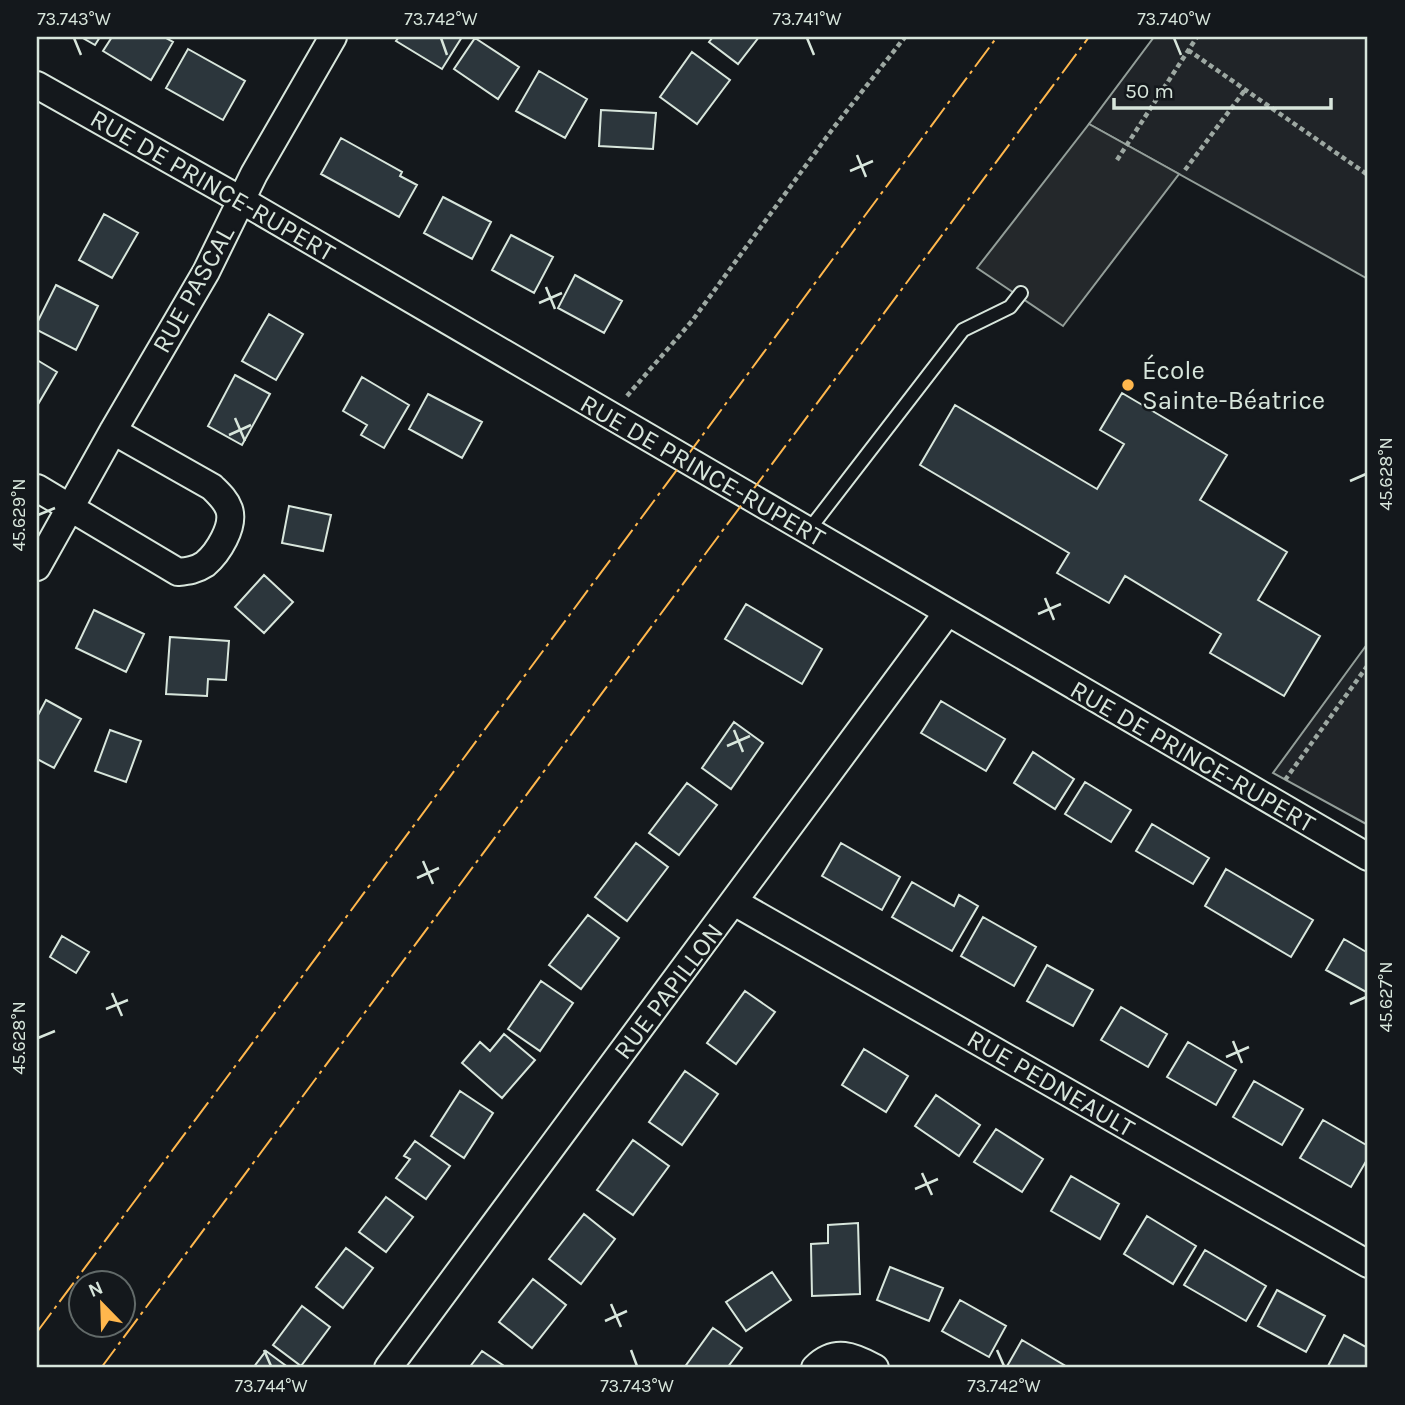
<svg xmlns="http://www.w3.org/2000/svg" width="1405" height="1405" font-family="Karla,sans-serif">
  <rect width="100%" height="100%" fill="#14181c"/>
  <!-- green -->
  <path fill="#202428" stroke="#939e99" stroke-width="2" d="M1154,37h214v242l-279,-155z
    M1368,643v182l-95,-52z"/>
  <!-- parking -->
  <path fill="#24282b" stroke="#939e99" stroke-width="2" d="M1089,124l90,50 -116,152 -86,-58z"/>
  <!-- building -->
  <path fill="#2c363c" stroke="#d8e6dc" stroke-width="2" d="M81,37h19l-5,8z
    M112,37h52l9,5 -22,38 -48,-29z
    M399,37h63l-20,32 -46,-28z
    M713,37h46l-21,27 -29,-22z
    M475,38l44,29 -21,32 -44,-30z
    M188,49l57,32 -22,39 -57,-32z
    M692,52l38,28 -33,44 -37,-27z
    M539,71l48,28 -22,39 -49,-27z
    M601,110l55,3 -3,36 -54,-3z
    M341,138l61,34 -2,4 17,9 -18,32 -78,-43z
    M443,197l48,25 -19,37 -48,-26z
    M104,214l34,19 -26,45 -33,-18z
    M511,235l42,22 -19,36 -42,-23z
    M575,275l47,26 -18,32 -46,-25z
    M56,285l42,21 -22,44 -39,-20v-7z
    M269,314l34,20 -27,46 -34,-19z
    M37,360l20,12 -20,34z
    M235,375l35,19 -28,51 -34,-19z
    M362,377l47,28 -25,43 -23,-13 6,-10 -24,-14z
    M1122,393l105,62 -27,45 87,52 -29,48 62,36 -36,60 -74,-43 11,-19 -96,-58 -16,27 -52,-30 12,-20 -149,-88 35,-60 142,84 27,-45 -24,-14z
    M428,394l54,28 -20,36 -53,-29z
    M289,506l42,9 -8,36 -41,-8z
    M264,575l29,27 -29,31 -29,-26z
    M746,604l76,45 -20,35 -77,-45z
    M94,610l50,24 -18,38 -50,-24z
    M170,637l59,4 -3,39 -18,-1 -1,17 -41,-2z
    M46,700l35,19 -27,49 -17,-9v-42z
    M941,701l64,38 -19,32 -65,-38z
    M734,722l29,21 -32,46 -29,-21z
    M110,730l31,11 -15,41 -31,-11z
    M1033,752l41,27 -19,30 -41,-26z
    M1085,782l46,28 -20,32 -46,-28z
    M687,783l30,22 -38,50 -30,-22z
    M1152,824l57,34 -16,26 -57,-33z
    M636,843l32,24 -41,54 -32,-24z
    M841,843l59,34 -18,33 -60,-34z
    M1226,869l87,51 -22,37 -86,-51z
    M912,882l42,24 5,-11 19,11 -26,45 -60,-34z
    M588,915l31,23 -38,51 -32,-24z
    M983,917l53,30 -22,39 -53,-30z
    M62,936l27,16 -13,21 -26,-16z
    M1344,939l24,14v40l-42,-23z
    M1047,965l46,25 -20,36 -46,-25z
    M541,981l32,22 -33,48 -32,-22z
    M745,991l30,21 -39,52 -29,-21z
    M1121,1007l46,27 -19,33 -47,-27z
    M504,1034l31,26 -33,38 -40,-35 18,-21 10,9z
    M1188,1042l48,28 -20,35 -49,-28z
    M864,1049l44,27 -22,36 -44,-27z
    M685,1071l33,23 -36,51 -33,-23z
    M1254,1081l49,28 -21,36 -49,-28z
    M460,1091l33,22 -29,45 -33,-22z
    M936,1095l44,30 -21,31 -44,-30z
    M1323,1120l45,26v12l-17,29 -51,-29z
    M996,1129l47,30 -21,33 -48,-30z
    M633,1140l36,26 -36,49 -36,-25z
    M415,1141l35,25 -24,33 -30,-21 14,-19 -6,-3z
    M1071,1176l48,28 -19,35 -49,-28z
    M386,1197l27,20 -27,35 -27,-20z
    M584,1214l31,25 -34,45 -32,-25z
    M1147,1216l49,30 -23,38 -49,-30z
    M858,1223l2,71 -48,2 -1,-52 17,-1v-18z
    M346,1248l27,20 -30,40 -27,-21z
    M1205,1250l61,36 -20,35 -62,-36z
    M890,1267l53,21 -14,33 -52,-21z
    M772,1272l19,28 -45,31 -20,-29z
    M533,1279l33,26 -34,43 -33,-26z
    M1277,1290l48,26 -19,36 -48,-26z
    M960,1300l46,26 -17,31 -47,-26z
    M302,1306l28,21 -29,39 -28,-21z
    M713,1328l29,20 -15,20h-43z
    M1344,1335l24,13v20h-41z
    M1022,1340l47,28h-63z
    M266,1351l23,17h-36z
    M482,1351l25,17h-38z"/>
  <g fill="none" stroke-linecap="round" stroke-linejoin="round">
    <!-- service casing -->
    <g stroke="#d8e6dc" stroke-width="16">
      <path id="service" d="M808,531l155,-201 47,-23 11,-14"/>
    </g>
    <!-- minor casing -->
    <g stroke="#d8e6dc" stroke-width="30">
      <path id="minor" d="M37,85l204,115 1127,657
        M37,488l141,84c10,-1 18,-2 27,-8 13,-11 30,-38 24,-55 -3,-9 -11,-16 -17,-22l-99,-56
        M37,567l76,-136 93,-159 48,-98 79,-137
        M734,902l634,362
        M388,1368l559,-755
        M815,1368c20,-20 38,-12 60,0"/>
    </g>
    <!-- path -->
    <path stroke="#9da8a2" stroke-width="4.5" stroke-dasharray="5 3.5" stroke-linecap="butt" d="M1188,50l180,125
      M1117,160l80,-123
      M1185,170l60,-80
      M627,396l65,-75 142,-194 71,-90
      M1285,780l83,-115"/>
    <!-- service -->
    <use href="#service" stroke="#14181c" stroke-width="12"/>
    <!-- minor -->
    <use href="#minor" stroke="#14181c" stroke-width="26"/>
    <!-- power -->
    <path stroke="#ffb74d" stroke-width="2" stroke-dasharray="24 5 3.5 5" stroke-linecap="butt" d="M37,1332l287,-385 673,-910
      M101,1368l988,-1331"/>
  </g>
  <!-- ticks -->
  <path fill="none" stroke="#d8e6dc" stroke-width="2.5" d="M74,38l7,17M441,38l6,17M807,38l7,17M1174,38l7,17M857,155l9,22M850,171l23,-10M546,287l9,22M539,303l23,-10M235,418l10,23M229,435l22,-10M1350,481l16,-7M38,515l17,-7M1045,598l9,22M1038,614l23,-10M734,730l9,22M727,746l23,-10M423,861l10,23M417,878l22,-10M112,993l10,23M1350,1004l16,-7M106,1009l22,-9M38,1038l17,-7M1233,1041l9,22M1226,1057l23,-10M922,1173l10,22M915,1189l23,-10M611,1304l10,23M605,1321l22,-10M264,1350l7,16M631,1350l6,16M997,1350l7,16"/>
  <!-- markers -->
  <circle fill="#ffb74d" stroke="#14181c" stroke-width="2.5" cx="1128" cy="385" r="7"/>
  <g text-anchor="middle" stroke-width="5" stroke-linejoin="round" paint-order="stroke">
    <!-- street labels -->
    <g font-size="26" fill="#d8e6dc" stroke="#14181c">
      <text transform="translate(213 185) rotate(30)" y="9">RUE DE PRINCE-RUPERT</text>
      <text transform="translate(193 289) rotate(-61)" y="9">RUE PASCAL</text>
      <text transform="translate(703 470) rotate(30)" y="9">RUE DE PRINCE-RUPERT</text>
      <text transform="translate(1193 756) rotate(30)" y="9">RUE DE PRINCE-RUPERT</text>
      <text transform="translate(668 991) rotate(-53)" y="9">RUE PAPILLON</text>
      <text transform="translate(1051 1083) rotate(30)" y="9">RUE PEDNEAULT</text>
    </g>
    <!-- poi labels -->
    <g font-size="26" fill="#d8e6dc" stroke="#14181c" text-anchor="start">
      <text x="1142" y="379">École<tspan x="1142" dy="30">Sainte-Béatrice</tspan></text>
    </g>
  </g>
  <!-- border -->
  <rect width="1405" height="1405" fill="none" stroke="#14181c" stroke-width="77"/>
  <!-- north arrow -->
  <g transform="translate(102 1304) rotate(337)"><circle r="33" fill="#14181c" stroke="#626a69" stroke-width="2"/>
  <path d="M0-5L12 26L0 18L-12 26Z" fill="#ffb74d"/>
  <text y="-10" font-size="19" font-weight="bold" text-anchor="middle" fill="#d8e6dc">N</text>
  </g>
  <!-- scale -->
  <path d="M1114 98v10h217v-10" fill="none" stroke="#d8e6dc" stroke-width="3.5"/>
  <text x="1125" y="98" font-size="21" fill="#d8e6dc" stroke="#14181c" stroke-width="5" paint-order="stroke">50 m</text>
  <rect x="38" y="38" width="1328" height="1328" fill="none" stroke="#d8e6dc" stroke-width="2.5"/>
  <g font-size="18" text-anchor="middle" fill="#d8e6dc">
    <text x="74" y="25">73.743°W</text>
    <text x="441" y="25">73.742°W</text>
    <text x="807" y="25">73.741°W</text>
    <text x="1174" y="25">73.740°W</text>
    <text transform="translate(1386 474) rotate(-90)" y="6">45.628°N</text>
    <text transform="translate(19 515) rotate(-90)" y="6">45.629°N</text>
    <text transform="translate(1386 997) rotate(-90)" y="6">45.627°N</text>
    <text transform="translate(19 1038) rotate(-90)" y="6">45.628°N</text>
    <text x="271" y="1392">73.744°W</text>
    <text x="637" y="1392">73.743°W</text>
    <text x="1004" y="1392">73.742°W</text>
  </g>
</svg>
